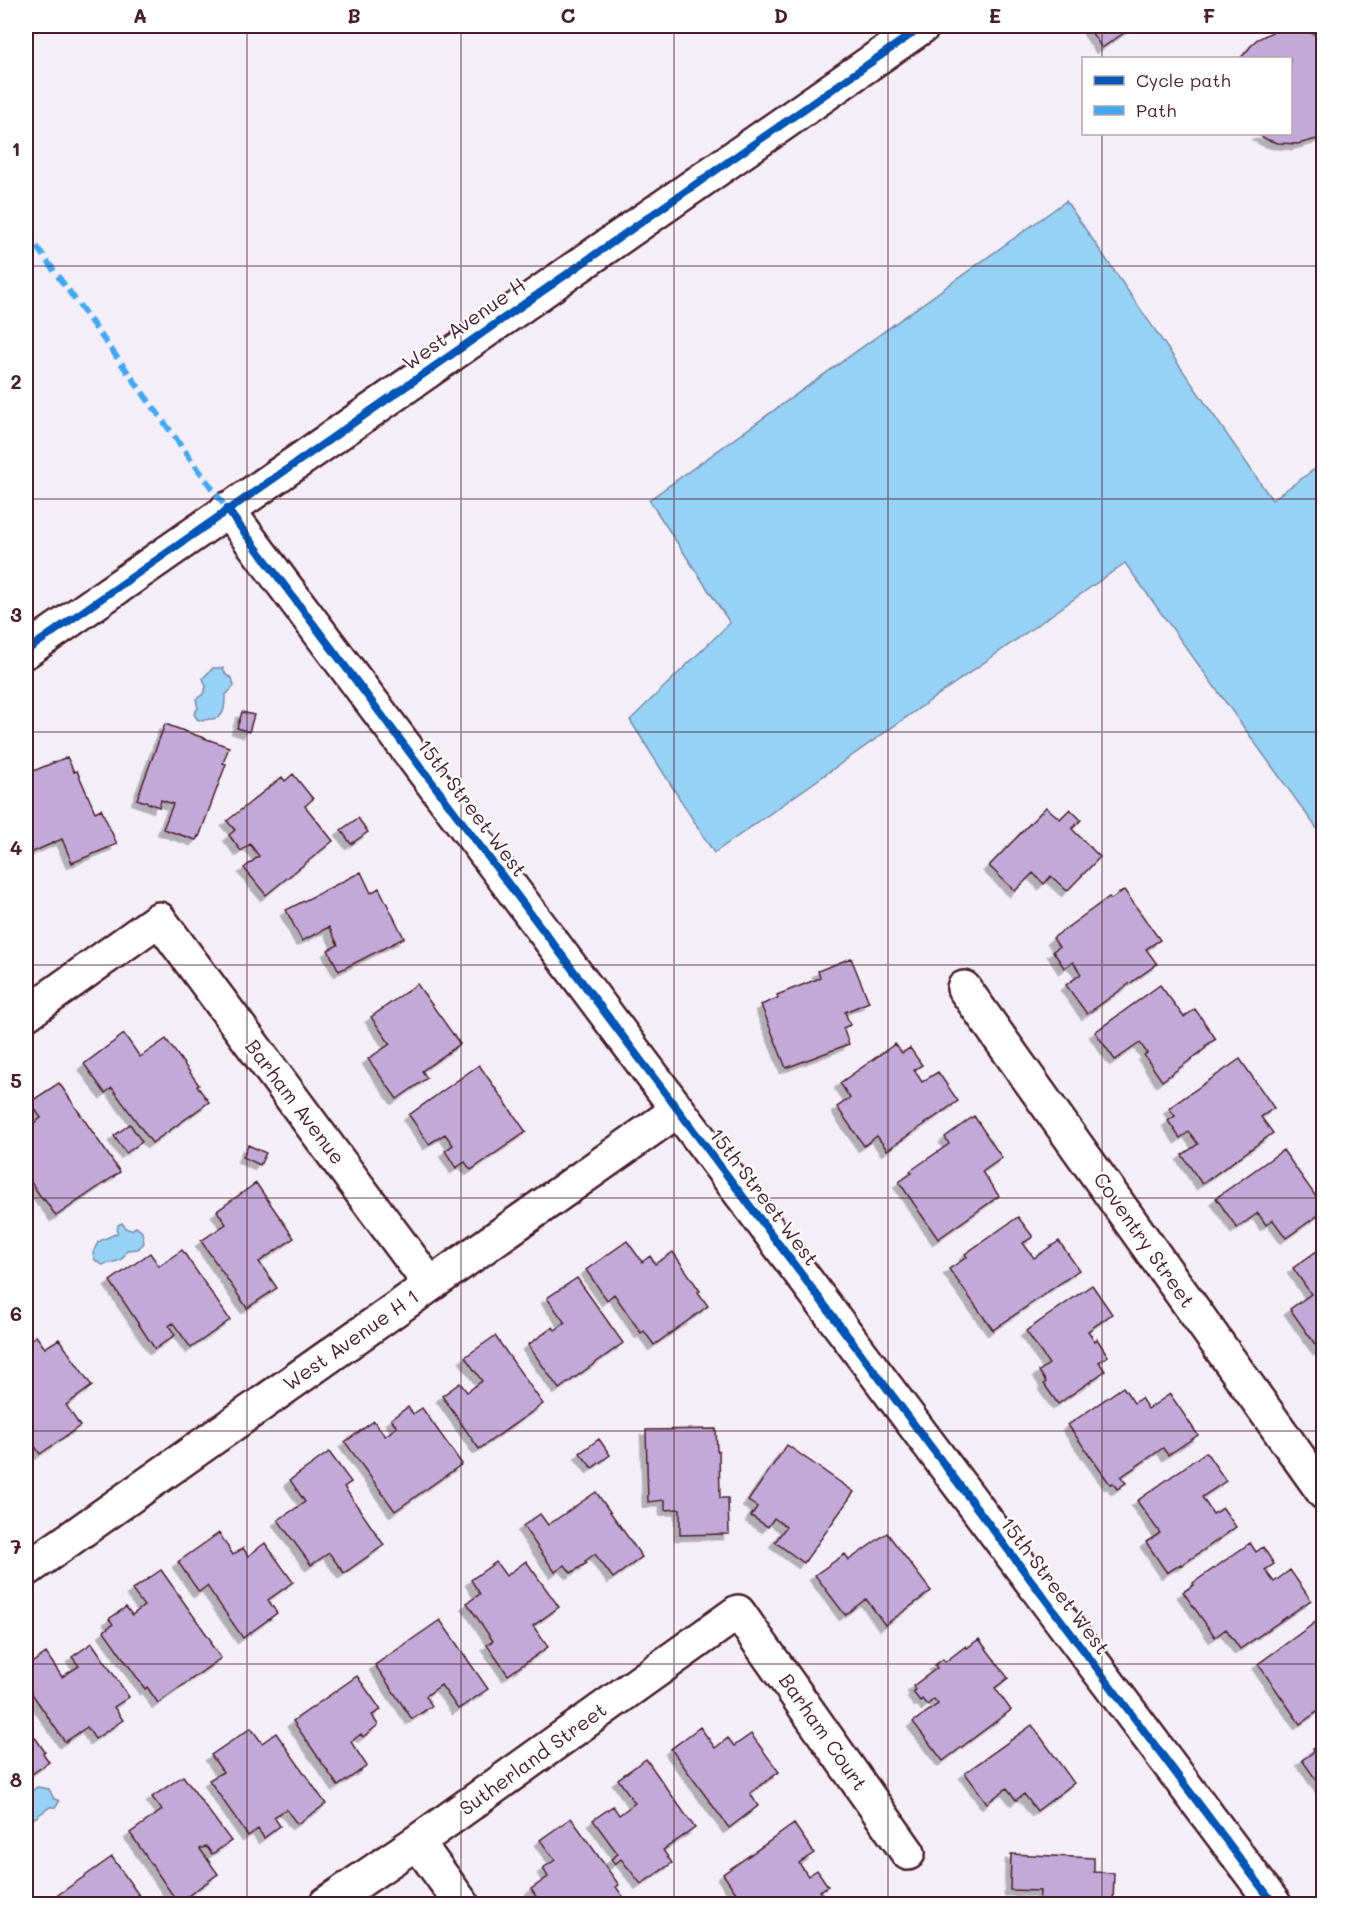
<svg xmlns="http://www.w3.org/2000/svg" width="1349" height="1930" font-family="Mali,sans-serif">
  <defs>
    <filter id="shadow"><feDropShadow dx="-5.5" dy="5.5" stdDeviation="0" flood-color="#0004"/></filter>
  </defs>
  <rect width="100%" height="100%" fill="#f3eef7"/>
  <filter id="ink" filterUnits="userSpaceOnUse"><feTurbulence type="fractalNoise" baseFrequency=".0167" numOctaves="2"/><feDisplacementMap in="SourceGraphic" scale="12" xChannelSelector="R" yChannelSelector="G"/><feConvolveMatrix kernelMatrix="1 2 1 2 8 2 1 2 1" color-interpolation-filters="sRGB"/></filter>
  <g filter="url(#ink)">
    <!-- water -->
    <path fill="#96d1f6" stroke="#788aa5" stroke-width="1.5" d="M1066,201l206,299 51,-37v374l-198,-274 -411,290 -84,-133 100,-97 -81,-123z
      M213,668h10l3,7 6,3 2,8 -9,10c0,8 0,20 -9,22 -5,2 -8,0 -14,3l-5,-2 -3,-5 4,-6 -2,-9 7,-5 3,-7 -3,-9z
      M122,1223l5,6 4,1 5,-3 6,5 2,11 -6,6 -11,1c-6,15 -12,10 -25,15l-7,-5 -2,-7 5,-11 19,-9 1,-8z
      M37,1787l12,2 5,10 4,1 1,2 -3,5h-6l-24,17v-29z"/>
    <!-- building -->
    <path fill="#c2a9d8" stroke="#4a1f2b" stroke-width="1.5" filter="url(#shadow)" d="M1093,26h41l-32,22 -13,-19z
      M1284,29l20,1 20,8v96l-7,5 -19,5 -20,-1 -10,-3 -11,-6h33v-76h-49l15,-18 18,-9z
      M242,712l12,3 -5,17 -12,-4z
      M165,724l64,23 -6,16 3,1 -27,73 -1,-1 -2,4 -33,-11 10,-25 -12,-4 -2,7 -22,-8z
      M67,757l7,15 3,-1 18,41 6,-3 16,35 -45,19 -10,-24 -36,16v-81z
      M293,774l20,25 -8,7 28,35 -67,54 -22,-27 15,-12 -9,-12 -9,7 -12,-16 6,-5 -8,-9 55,-44 3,4z
      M1046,807l14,12 10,-10 11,11 -9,9 28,28 -33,34 -16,-15 -7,8 -11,-11 -18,18 -26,-25z
      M358,818l10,14 -17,12 -10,-14z
      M361,872l10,21 8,-5 25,50 -65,33 -11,-21 10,-5 -9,-18 -27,14 -16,-31z
      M1124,890l36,50 -14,9 11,15 -70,50 -21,-29 15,-11 -8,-12 -9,6 -11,-17 6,-4 -6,-9 56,-41 2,2z
      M851,958l18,44 -24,10 5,13 -7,3 6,16 -63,24 -25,-63 17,-7 -1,-3 43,-17 -2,-7z
      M417,984l43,60 -38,27 5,7 -30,21 -29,-40 22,-15 -19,-27z
      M1160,985l24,32 11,-8 21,30 -11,7 1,2 -44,33 -18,-26 3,-2 -7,-10 -25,17 -20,-28z
      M124,1034l16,23 26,-18 33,46 -2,1 12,16 -57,41 -40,-55 -7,5 -21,-29z
      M895,1044l7,9 8,-5 12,17 -8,5 8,12 16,-10 20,29 -71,49 -10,-14 -13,10 -27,-39 13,-9 -10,-15z
      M1240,1059l34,49 -13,9 12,16 -71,51 -20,-29 16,-11 -9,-12 -9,6 -12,-17 7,-5 -6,-8z
      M479,1065l47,67 -55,38 -6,-8 -9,6 -11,-17 8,-6 -8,-11 -16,10 -20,-29z
      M59,1083l61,89 -64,44 -12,-17 -1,1 -17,-25v-53l3,4 12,-8 -11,-16z
      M974,1116l28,42 -20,14 17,24 -61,43 -39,-57 13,-9 -2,-2 39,-27 -4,-7z
      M130,1124l12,18 -16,11 -12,-17z
      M248,1145l18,8 -6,12 -17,-8z
      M1283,1150l41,58v3l-38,27 -13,-18 -7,5 -8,-12 -21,15 -21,-30z
      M256,1183l38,55 -35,24 18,26 -30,20 -46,-67 25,-17 -9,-13z
      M1018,1217l15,20 -10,6 11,15 25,-17 20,29 -86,60 -44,-61 18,-12 -2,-3z
      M627,1241l15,21 8,-6 5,8 18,-12 27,39 -2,1 10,14 -54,39 -10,-14 -3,2 -27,-39 -7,6 -21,-30z
      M1324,1246v100l-5,4 -29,-41 21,-15 -18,-26z
      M182,1250l48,70 -39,28 -18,-25 -4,3 6,9 -20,14 -45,-68 40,-28 9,13z
      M577,1278l46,65 -64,46 -31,-44 25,-18 2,3 10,-7 -18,-25z
      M1092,1285l20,29 -24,17 7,10 2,-2 11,17 -9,6 6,9 -47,33 -14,-20 2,-2 -7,-11 10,-7 -23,-33z
      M36,1336l9,12 14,-9 33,47 -26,19 14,21 -40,28 -14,-21v-11l1,-2 -1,-2v-75z
      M495,1336l48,68 -64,45 -37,-53 18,-13 7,9 15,-11 -17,-24z
      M1123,1387l11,16 7,-5 7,11 22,-15 28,41 -30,20 -5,-7 -42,29 5,6 -9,6 -4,-6 -3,1 -42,-59z
      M408,1407l5,7 9,-6 40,56 -67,47 -50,-69 29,-21 11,15 12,-9 -6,-8z
      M716,1429l1,22h2l1,47h8l1,36 -49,1v-26l-15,1v-10l-17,2 -2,-72z
      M599,1439l11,16 -18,13 -12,-15z
      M787,1445l67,47 -50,71 -29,-21 11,-15 -12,-9 -6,9 -17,-11 6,-9 -9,-6z
      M329,1452l22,30 -7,5 40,58 -40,28 -15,-20 -18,12 -33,-45 27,-18 -15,-22z
      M1206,1452l20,29 -24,16 11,17 10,-6 13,19 -54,38 -1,-1 -14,9 -21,-31 14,-9 -23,-32z
      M596,1492l46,65 -29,21 -18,-24 -10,7 2,2 -16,10 -6,-8 -10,7 -32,-46 17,-12 8,11z
      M219,1533l14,22 10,-7 5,8 17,-13 28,39 -25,18 9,13 -34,25 -36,-52 -8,6 -21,-30z
      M887,1533l44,58 -46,34 -19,-26 -21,16 -30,-40 30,-21 4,6z
      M1250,1543l6,9 7,-5 11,17 -9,6 9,12 16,-12 21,30 -71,49 -14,-20 -11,8 -32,-45 11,-7 -1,-2z
      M526,1561l33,46 -26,19 15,21 -40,28 -21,-30 6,-4 -26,-38 13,-9 -9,-14 25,-18 10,14z
      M161,1570l51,72 -2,1 11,15 -63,45 -11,-16 -2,2 -41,-58 9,-7 -4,-5 17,-12 6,8 12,-9 -12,-16z
      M1324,1616v91l-24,17 -42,-60z
      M440,1620l48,69 -30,20 -17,-24 -15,11 6,10 -20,13 -37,-54z
      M979,1639l29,39 -13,10 16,22 -68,51 -30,-39 25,-18 -4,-5 -7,6 -5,-6 -2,2 -7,-9 2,-2 -2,-4 24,-18 -2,-3 8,-6 2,3 21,-16 1,2z
      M92,1643l37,54 -15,10 9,13 -28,19 -8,-12 -22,15 -39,-57v-18l20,-14 16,24 17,-11 -7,-9z
      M357,1676l24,34 -9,5 6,10 -15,12 -2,-3 -10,8 16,24 -29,20 -45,-65z
      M26,1724l19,28 -2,1 6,9 -17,12 -6,-8z
      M1032,1725l42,58 -37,28 -13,-17 -8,6 -9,-12 -20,15 -22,-30z
      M700,1727l15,21 13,-10 6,8 17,-12 28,38 -29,21 8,13 -29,22 -58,-79z
      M251,1728l11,15 14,-10 50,71 -29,20 -11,-15 -12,8 6,9 -16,12 -6,-9 -10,7 -39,-56 14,-8 -12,-17z
      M1324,1741v50l-22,-31 13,-9 -2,-2z
      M646,1759l49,69 -32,22 9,13 -31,21 -20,-25 -6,5 -4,-5 7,-5 -25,-34 20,-14 6,9 16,-12 -17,-24z
      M183,1776l48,65 -19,13 -6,-8 -6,3 18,25 -40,29 -48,-70 32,-23 -10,-13z
      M571,1818l48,67 -3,2 8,11 -9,6h-74l-10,-15 17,-12 -5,-9 12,-8 -15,-20z
      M794,1824l20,29 -15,10 9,13 9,-6 11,16 -8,5 7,9 -7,4h-98l-1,-1 15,-10 -13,-19z
      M1011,1854l83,4v14l20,1 -1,31h-74l1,-13 -30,-1z
      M112,1857l33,47h-96l-1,-2z"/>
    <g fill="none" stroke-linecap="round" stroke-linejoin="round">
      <!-- minor casing -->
      <g stroke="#4a1f2b" stroke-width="38">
        <path id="minor" d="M227,509l1047,1395
          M964,988l360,505
          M26,1014l133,-95 271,365
          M26,1570l652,-460
          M417,1842l45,62
          M326,1904l91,-62 321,-230 170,241"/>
      </g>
      <!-- major casing -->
      <g stroke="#4a1f2b" stroke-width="38">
        <path id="major" d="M26,651l897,-625"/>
      </g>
      <!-- minor -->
      <use href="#minor" stroke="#fff" stroke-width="33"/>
      <!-- major -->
      <use href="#major" stroke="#fff" stroke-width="33"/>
      <!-- quiet -->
      <path stroke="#3fa9f5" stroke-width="6" stroke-dasharray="12 6" stroke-linecap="butt" d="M26,232l201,277"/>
      <!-- cycleway casing -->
      <g stroke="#fff" stroke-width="11">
        <path id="cycleway" d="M227,509l1047,1395
          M26,651l897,-625"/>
      </g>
      <!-- cycleway -->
      <use href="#cycleway" stroke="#0057b8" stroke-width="8"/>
    </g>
  </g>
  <!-- grid -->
  <path fill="none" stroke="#4a1f2b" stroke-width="1.5" stroke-opacity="0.55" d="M247,26v1878M461,26v1878M674,26v1878M888,26v1878M1102,26v32M1102,134v1770M26,266h1298M26,499h1298M26,732h1298M26,965h1298M26,1198h1298M26,1431h1298M26,1664h1298"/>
  <g text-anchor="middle" stroke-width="4.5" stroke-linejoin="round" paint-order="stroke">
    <!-- street labels -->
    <g font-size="20" fill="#4a1f2b" stroke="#fff">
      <text transform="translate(464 324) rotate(-35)" y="7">West Avenue H</text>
      <text transform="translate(472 808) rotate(53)" y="7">15th Street West</text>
      <text transform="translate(295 1102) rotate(53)" y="7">Barham Avenue</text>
      <text transform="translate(764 1197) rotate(53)" y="7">15th Street West</text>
      <text transform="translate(1144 1240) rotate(55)" y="7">Coventry Street</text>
      <text transform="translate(351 1340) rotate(-35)" y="7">West Avenue H 1</text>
      <text transform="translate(1055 1586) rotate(53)" y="7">15th Street West</text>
      <text transform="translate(823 1732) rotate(55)" y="7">Barham Court</text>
      <text transform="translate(533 1759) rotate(-36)" y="7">Sutherland Street</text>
    </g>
  </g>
  <!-- margin -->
  <rect width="1349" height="1930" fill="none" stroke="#fff" stroke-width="66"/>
  <!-- legend -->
  <rect x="1082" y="57" width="210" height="78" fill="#ffffff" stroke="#b7a5aa" stroke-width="1.5"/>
  <rect x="1094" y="76" width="30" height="9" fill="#0057b8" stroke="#b7a5aa" stroke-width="1.5"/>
  <text x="1136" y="87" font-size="18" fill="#4a1f2b">Cycle path</text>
  <rect x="1094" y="106" width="30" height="9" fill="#3fa9f5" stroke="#b7a5aa" stroke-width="1.5"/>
  <text x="1136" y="117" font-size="18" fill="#4a1f2b">Path</text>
  <rect x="33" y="33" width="1283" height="1864" fill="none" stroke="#4a1f2b" stroke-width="2"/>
  <g font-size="20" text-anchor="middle" font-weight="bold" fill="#4a1f2b">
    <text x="140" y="23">A</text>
    <text x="354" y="23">B</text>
    <text x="568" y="23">C</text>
    <text x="781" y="23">D</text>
    <text x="995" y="23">E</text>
    <text x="1209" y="23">F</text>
    <text x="16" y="156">1</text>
    <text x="16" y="389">2</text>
    <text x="16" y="622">3</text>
    <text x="16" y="855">4</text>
    <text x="16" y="1088">5</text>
    <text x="16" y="1321">6</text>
    <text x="16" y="1554">7</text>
    <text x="16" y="1787">8</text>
  </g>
</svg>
